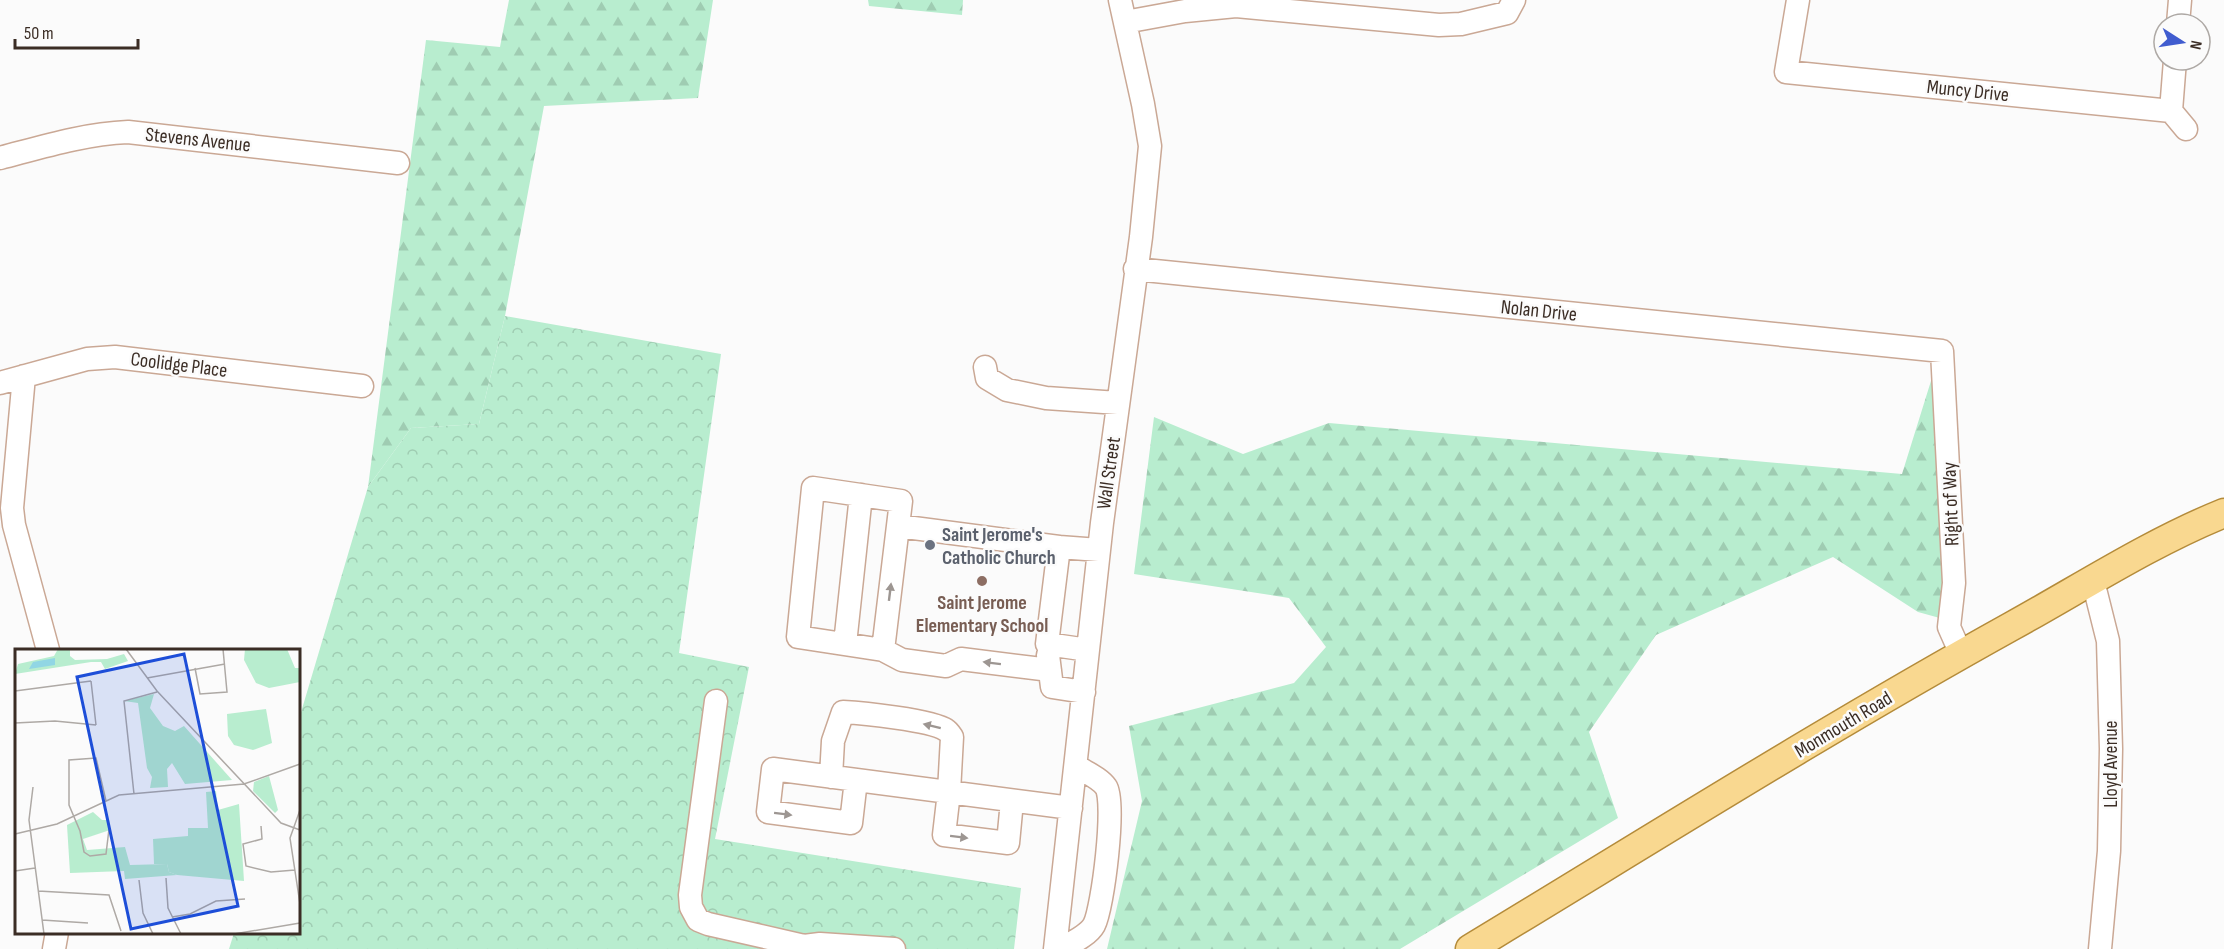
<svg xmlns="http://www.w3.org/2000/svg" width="2224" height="949" font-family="'Sofia Sans Condensed',sans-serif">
  <defs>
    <pattern id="forest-firs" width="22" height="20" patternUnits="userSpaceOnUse" patternTransform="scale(1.5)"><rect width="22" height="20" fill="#b8edcf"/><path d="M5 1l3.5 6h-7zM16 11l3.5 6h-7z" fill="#9fccb2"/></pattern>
    <pattern id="park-crowns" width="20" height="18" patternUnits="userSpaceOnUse" patternTransform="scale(1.5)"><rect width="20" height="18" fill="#b8edcf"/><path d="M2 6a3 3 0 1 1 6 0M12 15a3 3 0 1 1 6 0" fill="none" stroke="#9fccb2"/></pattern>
  </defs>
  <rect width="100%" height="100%" fill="#fbfbfb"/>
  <!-- forest -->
  <path fill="url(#forest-firs)" d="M509,0h204l-15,98 -154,8 -39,210 -26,108 -68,4 -43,59 58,-447 74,7z
    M868,0h95l-1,15 -93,-9z
    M1940,352l7,268 -29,-8 -85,-55 -177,78 -67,97 29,86 -218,131h-293l35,-148 -13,-75 165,-43 32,-36 -37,-49 -155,-24 20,-157 89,37 86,-31 573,51z"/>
  <!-- park -->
  <path fill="url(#park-crowns)" d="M505,316l216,38 -42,299 70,14 -34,172 306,49 -7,61h-785l5,-16 64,-1 1,-213 69,-232 43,-59 68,-4z"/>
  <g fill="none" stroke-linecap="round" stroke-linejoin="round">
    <!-- minor casing -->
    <g stroke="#caa895" stroke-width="25">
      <path id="minor" d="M1125,22l60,-11 51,-5 203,19 22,-1 46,-11 7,-13
        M2178,24l2,-24
        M1786,72l385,39
        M1786,72l12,-72
        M2171,111l4,-51
        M2171,111l15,18
        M0,158c42,-11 83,-24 128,-26l270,31
        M1135,269l807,82 12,232 -5,44 12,27
        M985,367l2,11 20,12 39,8 72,5
        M24,376l-12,132 2,17 34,125
        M0,383l87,-24 28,-2 247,29
        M898,526l161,21
        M2093,581l15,60 3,108 -2,102 -9,98
        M845,644l16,-149
        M883,650l18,-149 -88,-13 -15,149 85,13 19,10 44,6 15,-7 89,11
        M1088,650l-41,-6 12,-97 40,3
        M1048,655l4,32 32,5
        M716,701l-26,194 1,12 7,13 10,4 96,22
        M831,777l2,-36 10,-29c18,1 89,8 103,18 2,1 4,4 6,7l-3,55 -5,43 64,8 4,-42
        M856,780l-5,43 -83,-11 5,-43 298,39
        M54,949l3,-17
        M808,949l-4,-3 16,-2 74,5
        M1055,949l47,-426 39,-286 9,-91 -7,-42 -23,-104
        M1060,949c11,-6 28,-13 34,-24 9,-17 22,-124 12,-138 -6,-9 -21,-15 -30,-21"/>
    </g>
    <!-- major casing -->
    <g stroke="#b48b3a" stroke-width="31">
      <path id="major" d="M1470,949c180,-109 358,-221 542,-323 69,-38 138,-83 212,-113"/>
    </g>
    <!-- minor -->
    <use href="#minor" stroke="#fff" stroke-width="22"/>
    <!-- major -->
    <use href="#major" stroke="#f9d890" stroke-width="28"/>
  </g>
  <!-- one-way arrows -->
  <defs><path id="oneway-solid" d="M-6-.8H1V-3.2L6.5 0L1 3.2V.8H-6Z" transform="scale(1.5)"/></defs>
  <g fill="#9d9692">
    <use href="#oneway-solid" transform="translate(890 592) rotate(-83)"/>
    <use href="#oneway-solid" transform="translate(992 663) rotate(-173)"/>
    <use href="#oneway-solid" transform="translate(932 726) rotate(-166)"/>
    <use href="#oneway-solid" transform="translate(783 814) rotate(7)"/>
    <use href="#oneway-solid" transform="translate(959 837) rotate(7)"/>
  </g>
  <!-- markers -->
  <circle fill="#6b7280" stroke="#fbfbfb" stroke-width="2" cx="930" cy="545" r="6"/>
  <circle fill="#8d6e63" stroke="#fbfbfb" stroke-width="2" cx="982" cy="581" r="6"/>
  <g text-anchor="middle" stroke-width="5" stroke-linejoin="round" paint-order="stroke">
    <!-- street labels -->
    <g font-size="20" fill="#3b2d25" stroke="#fbfbfb">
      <text transform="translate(1968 90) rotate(6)" y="7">Muncy Drive</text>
      <text transform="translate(198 139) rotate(6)" y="7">Stevens Avenue</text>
      <text transform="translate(1539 310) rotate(6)" y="7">Nolan Drive</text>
      <text transform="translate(179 364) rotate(7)" y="7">Coolidge Place</text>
      <text transform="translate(1108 473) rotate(-82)" y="7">Wall Street</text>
      <text transform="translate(1950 504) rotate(-92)" y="7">Right of Way</text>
      <text transform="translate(1843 724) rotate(-31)" y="7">Monmouth Road</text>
      <text transform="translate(2110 764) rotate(-90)" y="7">Lloyd Avenue</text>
    </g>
    <!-- worship labels -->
    <g font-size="20" font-weight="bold" fill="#5b616d" stroke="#fbfbfb" text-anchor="start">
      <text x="942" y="541">Saint Jerome's<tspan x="942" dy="23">Catholic Church</tspan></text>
    </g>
    <!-- education labels -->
    <g font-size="20" font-weight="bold" fill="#785e54" stroke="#fbfbfb">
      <text x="982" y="609">Saint Jerome<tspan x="982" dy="23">Elementary School</tspan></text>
    </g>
  </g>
  <!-- overview -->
  <g transform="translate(15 649)">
    <rect width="285" height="285" fill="#fbfbfb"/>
    <path d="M43,0h12v7l5,4 32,-1 17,-5 4,7 -23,8 -4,-7h-10l-76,12 3,-10 36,-8zM139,45l-4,14 13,18 12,5 9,-5 48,54 -47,4 -13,-21 -5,6 1,18 -18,1 2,-11 -5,-9 -9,-65 -14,-2zM78,163l9,8h7l1,10 -27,9 4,11 38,-3 5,18 37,-1 2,8 8,3 -52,4 -1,-8 -54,2 -3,-48z" fill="#b8edcf"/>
    <path d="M230,0h42l8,19h5v14l-31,6 -13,-5 -12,-23zM251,60l6,34 -19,7 -19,-5 -6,-9 -1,-22zM254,127l9,34 -3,3 -22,-22 1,-9zM201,142l2,19 21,-6 5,77 -67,-6 -8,-3 -2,-8h-13l-1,-25 35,-3v-8h20l-2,-36z" fill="#b8edcf"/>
    <path d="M40,9v7l-26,4 4,-7z" fill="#91d6e4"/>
    <path fill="none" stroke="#aea9a5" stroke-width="1.5" d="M111,0l31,42 124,132 19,7M180,19l5,26 27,-2 -4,-43M132,29l78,-14M76,32l5,44M0,42l76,-10M0,74l40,-2 41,4M18,138l-4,33 15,114M119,145l-10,-93 33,-9M91,152l-10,-43 -27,2v45l11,26 4,21 6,4 16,-2 3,-25M285,161l-10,28 10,66M246,177l1,13 -19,5 3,22 25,6 24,-2M0,185l42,-10 62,-29 125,-11 56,-20M0,222l20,-3M151,229l2,30 13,26M124,231l4,33 10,21M23,242l71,4 12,36M157,268l18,-3 26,-13 29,-2M27,271l46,3M219,285l66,-11"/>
    <path fill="#1d4ed8" fill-opacity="0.15" stroke="#1d4ed8" stroke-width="3" d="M169,5l54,252 -107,23 -54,-252z"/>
    <rect width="285" height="285" fill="none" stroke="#3b2d25" stroke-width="3"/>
  </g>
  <!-- north arrow -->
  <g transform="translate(2182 42) rotate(102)"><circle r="28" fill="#fbfbfb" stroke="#aea9a5" stroke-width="1.5"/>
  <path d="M0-4.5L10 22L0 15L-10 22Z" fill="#405ccf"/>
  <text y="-9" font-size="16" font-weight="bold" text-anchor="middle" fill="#3b2d25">N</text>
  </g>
  <!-- scale -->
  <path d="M15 39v9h123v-9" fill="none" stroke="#3b2d25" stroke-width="3"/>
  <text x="24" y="39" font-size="18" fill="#3b2d25" stroke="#fbfbfb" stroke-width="4.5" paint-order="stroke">50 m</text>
</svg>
